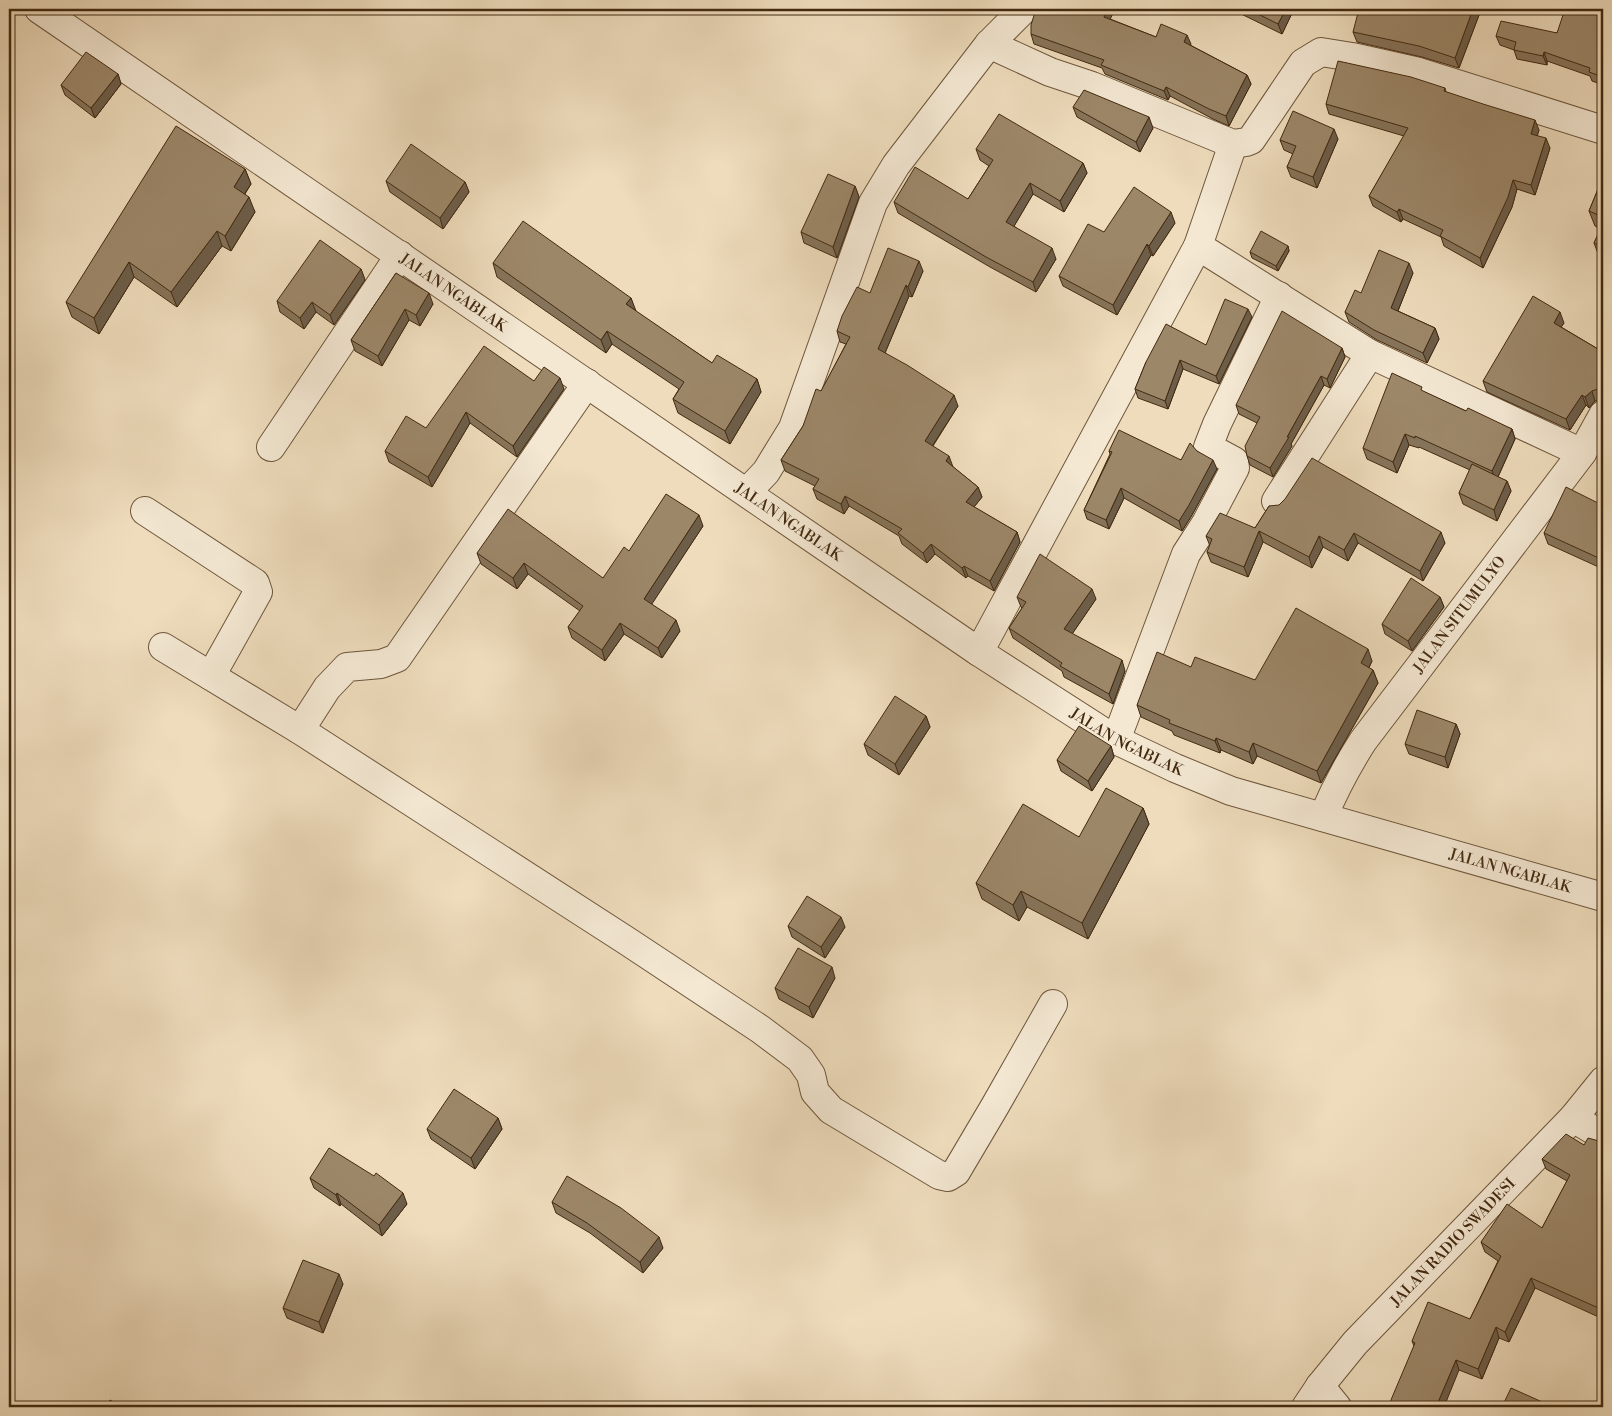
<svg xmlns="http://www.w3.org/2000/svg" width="1612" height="1416" font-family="'Libre Bodoni',serif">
  <rect width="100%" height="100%" fill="#eedcbc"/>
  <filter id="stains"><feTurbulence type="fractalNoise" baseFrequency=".004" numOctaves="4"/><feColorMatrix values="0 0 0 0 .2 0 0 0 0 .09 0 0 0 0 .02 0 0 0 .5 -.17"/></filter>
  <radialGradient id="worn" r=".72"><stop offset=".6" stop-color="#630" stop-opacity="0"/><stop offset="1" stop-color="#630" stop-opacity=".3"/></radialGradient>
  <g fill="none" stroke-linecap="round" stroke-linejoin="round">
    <!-- minor casing -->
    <g stroke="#6e563b" stroke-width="30">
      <g id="minor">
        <path id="s1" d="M39,9l940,643 137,88 59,28 56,23 372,106"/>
        <path d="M989,44l61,28 42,14 141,58 13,-2 5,-2 52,-77 18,-11 31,5 67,15 184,58"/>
        <path d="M1198,246l172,108 212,99"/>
        <path d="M271,447l129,-192"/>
        <path d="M747,492l19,-20 27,-44 80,-225 23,-38 93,-121 35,-35"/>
        <path d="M1276,501l94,-147"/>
        <path d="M145,511l110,72 3,9 -47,84"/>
        <path d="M163,647l137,83 327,211 133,88 40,30 11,16 4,17 16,18 108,65 9,2 8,-5 39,-66 58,-102"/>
        <path d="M979,652l219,-406 35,-102"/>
        <path d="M300,730l27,-42 20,-21 34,-3 16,-6 190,-275"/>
        <path d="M1116,740l70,-186 20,-31 29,-55 -1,-7 -26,-14 9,-23 62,-128"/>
        <path id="s2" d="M1323,817c11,-26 24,-51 40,-76l219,-288 21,-38"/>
        <path d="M1573,1118l30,18"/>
        <path d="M1320,1386l17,21"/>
        <path id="s3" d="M1306,1407l14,-21 35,-43 218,-225 30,-37"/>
      </g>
    </g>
    <!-- minor -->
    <use href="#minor" stroke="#f4e8d3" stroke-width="28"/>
  </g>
  <!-- wall -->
  <path fill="#86745a" stroke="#432a10" d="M1231,9h63l-12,25z
    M1603,9v76l-11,-4 -2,-5 -43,-15v4l-30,-6 -3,-9 -14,-5 -4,-9 61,-3z
    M1433,10l46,5 -20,53 -37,-11 -65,-15 -4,-10z
    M1110,19l46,18 35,7 -1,1 57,30 4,9 -22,42 -16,-7 -43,-23 -2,4 -63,-26 -3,-6 -68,-24 -3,-10z
    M118,74l3,10 -26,34 -30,-23 -4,-10z
    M1445,88l1,4 93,38 -2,5 13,13 -15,47 -18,-6 -5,18 -29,61 -39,-22 -3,-9 -38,-18 -2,3 -28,-16 -4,-10 35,-60 -75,-22 -3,-10z
    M1073,107l80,21 -13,24 -63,-35z
    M1338,139l-21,49 -26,-11 -4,-10 6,-13 -9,-4 -4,-10z
    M976,149l107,14 4,10 -23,39 -31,-18 -19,32 42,33 -20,33 -46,-25 -92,-54 -4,-11 74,-3 21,-33 -9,-6z
    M245,169l6,15 -6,10 10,18 -24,39 -9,-5 -45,61 -43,-30 -35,57 -27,-17 -6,-15z
    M1603,177v83l-3,-1 -6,-16 7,-14 -6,-3 -6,-15z
    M386,181l79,1 4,10 -26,37 -53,-37z
    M855,186l4,11 -22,61 -33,-15 -3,-11z
    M1175,223l-22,33 -2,-1 -34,60 -54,-29 -4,-10 45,-44z
    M1288,246l1,5 -11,20 -26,-13 -2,-6z
    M493,263l138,35 4,13 77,52 45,16 4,13 -31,52 -52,-31 -5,-14 6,-10 -67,-45 -6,9 -109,-76z
    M361,269l4,11 -31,45 -18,-13 -12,17 -24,-17 -3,-11z
    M923,271l-11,26 -3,-1 -24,57 73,53 -25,40 20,21 25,20 4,10 -8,10 43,25 3,10 -26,49 -26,-15 -2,2 -31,-24 -8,9 -25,-19 -3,-8 -50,-30 -5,8 -27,-15 -4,-10 2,-3 -30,-15 -4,-11 22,-34 43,-82 -6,-2 -3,-11 33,-38z
    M396,273l37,31 -13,22 -11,-6 -27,46 -27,-15 -4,-11z
    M1413,273l-15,38 37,17 4,11 -12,24 -50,-23 -28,-18 -4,-10 16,-19z
    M1603,273v19l-3,-10z
    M1252,317l-33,67 -36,-15 -15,40 -30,-11 -3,-9 11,-27 60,-17z
    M1564,323l-3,4 42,25v48l-8,1 -6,7 -3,-3 -16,25 -83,-38 -4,-11z
    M1342,348l3,9 -15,31 -6,-3 -33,59 1,2 -19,31 -23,-12 -3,-9 10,-33 -18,-9 -3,-9z
    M534,381l30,8 -47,68 -47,-34 -38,64 -43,-25 -4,-11 41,-23z
    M1424,392l42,19 46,18 3,10 -17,38 9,4 4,10 -14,30 -34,-17 -4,-11 11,-23 -51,-23v1l-10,-3 -12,28 -30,-14 -4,-11z
    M1109,451l72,9 16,-9 20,18 -25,46 -10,16 -58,-33 -15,31 -22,-10 -3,-9 26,-56z
    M1603,503v66l-55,-25 -4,-11z
    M1269,506l176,37 -22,38 -65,-38 -10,18 -25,-14 -11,21 -49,-26 -15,35 -37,-15 -4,-10 3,-6 -4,-10 49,-8z
    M703,526l-52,78 29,27 -18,27 -38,-24 -19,27 -33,-23 -4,-11 12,-16 -52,-37 -11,15 -36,-25 -4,-11 126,25 26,-27z
    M1017,597l79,2 -24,35 53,37 -12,33 -49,-27 -2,-6 -49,-33 -4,-10 13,-20 -1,-1z
    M1440,597l4,10 -32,44 -27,-17 -3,-10z
    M1372,661l-3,7 4,2 5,13 -57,100 -64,-27 -4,8 -32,-14 -1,3 -46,-18 -2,-4 -31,-14 -4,-12 54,-38 64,13z
    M926,716l4,11 -31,48 -31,-20 -4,-11z
    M1456,724l4,10 -12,34 -39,-14 -4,-10z
    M1111,746l3,11 -22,34 -31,-20 -4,-11z
    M1143,808l6,16 -61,115 -61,-32 -8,14 -37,-22 -6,-16z
    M788,926l57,1 -20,31 -33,-21z
    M835,978l-22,40 -34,-19 -4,-11z
    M498,1118l4,11 -27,40 -44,-30 -4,-10z
    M1603,1140v179l-68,-31 -26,54 -10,-4 -17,41 -23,-9 -45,-24 -2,-5 58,-22 28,-58 -13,-9 -4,-10 61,-14 25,-47 -21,-12 -4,-10 42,-14z
    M310,1178l97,26 -25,32 -41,-32 -1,2 -26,-18z
    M552,1202l111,46 -20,25 -53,-40 -34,-20z
    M343,1284l-20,49 -36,-15 -4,-10z"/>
  <!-- shaded-wall -->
  <path fill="#6d5e4a" stroke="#432a10" d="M1107,9h8l-8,17 -3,-9z
    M1286,9h8l-12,25 -4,-10z
    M1473,9h3l3,6 -20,53 -4,-10z
    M1187,35l4,9 -3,7 -4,-9z
    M1544,52l3,9v4l-4,-9z
    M118,74l3,10 -26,34 -4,-10z
    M1247,75l4,9 -22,42 -3,-10z
    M1166,87l4,9 -2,4 -4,-9z
    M1149,117l4,11 -13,24 -4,-10z
    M1535,120l4,10 -4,14 -4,-10z
    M1334,129l4,10 -21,49 -4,-11z
    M1546,138l4,10 -15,47 -4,-10z
    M1083,163l4,10 -23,39 -4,-11z
    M245,169l6,15 -12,18 -5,-15z
    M1513,180l4,9 -5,18 -29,61 -3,-10z
    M465,182l4,10 -26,37 -3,-11z
    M1030,183l3,11 -23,39 -4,-11z
    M855,186l4,11 -22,61 -4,-11z
    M249,197l6,15 -24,39 -6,-15z
    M1399,209l4,10 -2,3 -4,-10z
    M1171,212l4,11 -22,33 -4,-10z
    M217,231l5,15 -45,61 -6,-15z
    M1147,244l4,11 -34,60 -4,-10z
    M1288,246l1,5 -11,20 -2,-5z
    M1052,248l4,11 -20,33 -3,-10z
    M919,261l4,10 -11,26 -4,-10z
    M129,262l5,15 -35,57 -5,-16z
    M1409,263l4,10 -18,45 -4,-10z
    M361,269l4,11 -31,45 -4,-10z
    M906,285l3,11 -27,64 -4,-11z
    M429,293l4,11 -13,22 -4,-11z
    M631,298l5,13 -10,-7z
    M312,302l4,10 -12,17 -4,-11z
    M405,309l4,11 -27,46 -4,-10z
    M1248,309l4,8 -33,67 -3,-8z
    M1560,312l4,11 -7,10 -3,-10z
    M1435,328l4,11 -12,24 -4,-10z
    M607,331l5,13 -6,9 -5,-13z
    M1342,348l3,9 -15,31 -3,-9z
    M1180,360l3,9 -15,40 -3,-8z
    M1321,376l3,9 -33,59 1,2 -19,31 -3,-9z
    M560,378l4,11 -47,68 -4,-11z
    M757,379l4,13 -31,52 -5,-13z
    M1592,391l3,10 -6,7 -4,-11z
    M954,395l4,11 -29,45 -4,-10z
    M1582,395l4,10 -16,25 -4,-11z
    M466,412l4,11 -38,64 -4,-10z
    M1512,429l3,10 -19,42 -4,-10z
    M1405,434l4,11 -12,28 -4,-11z
    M949,456l4,11 -7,-6z
    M1213,460l4,9 -25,46 -10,16 -3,-10z
    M1507,481l4,10 -14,30 -3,-11z
    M978,487l4,10 -12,15 -4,-10z
    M1121,488l3,10 -15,31 -3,-9z
    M845,496l4,10 -5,8 -3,-10z
    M699,515l4,11 -55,84 -4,-11z
    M1259,531l4,11 -15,35 -4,-10z
    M1017,532l3,10 -26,49 -4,-10z
    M1441,532l4,11 -22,38 -3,-10z
    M1354,533l4,10 -10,18 -4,-11z
    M1319,536l4,11 -11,21 -3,-11z
    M931,544l4,10 -8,9 -4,-10z
    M524,563l4,11 -11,15 -4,-11z
    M964,566l4,10 -2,2 -4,-10z
    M1092,589l4,10 -28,41 -4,-11z
    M1440,597l4,10 -32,44 -4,-10z
    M676,620l4,11 -18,27 -4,-10z
    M620,623l4,11 -19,27 -3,-11z
    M1368,649l4,12 -7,14 -4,-12z
    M1122,660l3,11 -12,33 -4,-10z
    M1373,670l5,13 -57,100 -4,-12z
    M926,716l4,11 -31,48 -4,-11z
    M1456,724l4,10 -12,34 -3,-11z
    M1216,738l5,12 -1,3 -5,-12z
    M1253,743l4,13 -4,8 -4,-12z
    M1111,746l3,11 -22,34 -4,-10z
    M1143,808l6,16 -61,115 -6,-16z
    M1021,891l6,16 -8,14 -6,-16z
    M841,917l4,10 -20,31 -4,-11z
    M832,967l3,11 -22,40 -4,-11z
    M498,1118l4,11 -27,40 -4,-11z
    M337,1193l4,11 -1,2 -4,-11z
    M403,1193l4,11 -25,32 -3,-11z
    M659,1237l4,11 -20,25 -3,-11z
    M339,1274l4,10 -20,49 -4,-11z
    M1531,1278l4,10 -26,54 -4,-10z
    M1496,1327l3,11 -17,41 -4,-10z
    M1456,1360l3,10 -15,37h-8z"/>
  <!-- building -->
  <path fill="#9c8769" stroke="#432a10" d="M1036,9h71l-3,8 52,20 5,-13 26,11 -3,7 63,33 -21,41 -17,-7 -43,-22 -2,4 -63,-26 3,-5 -73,-26v-9z
    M1248,9h38l-8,15z
    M1359,9h67l7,1 1,-1h39l-18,49 -36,-12 -66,-14z
    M1565,9h38v68l-14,-5 1,-4 -46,-16 -1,4 -29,-6 2,-8 -20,-6 5,-15 56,12z
    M86,52l32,22 -27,34 -30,-23z
    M1338,61l73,16 34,11 -1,3 39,13 52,16 -4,14 15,4 -15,47 -18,-5 -5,17 -28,61 -40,-22 3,-6 -44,-21 -2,3 -28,-16 39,-68 -82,-24z
    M1084,90l65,27 -13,25 -63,-35z
    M1293,111l41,18 -21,48 -26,-10 9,-21 -16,-6z
    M999,114l84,49 -23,38 -30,-18 -24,39 46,26 -19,34 -47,-25 -92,-55 21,-35 53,32 25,-39 -17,-11z
    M176,126l69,43 -11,18 15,10 -24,39 -8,-5 -46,61 -42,-30 -35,56 -28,-16z
    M411,144l54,38 -25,36 -54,-37z
    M828,174l27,12 -22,61 -32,-15z
    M1603,177v40l-14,-6z
    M1134,187l37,25 -22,34 -2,-2 -34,61 -54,-29 29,-52 16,8z
    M523,221l108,77 -5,6 86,59 5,-8 40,24 -32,52 -52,-32 11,-17 -77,-51 -6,9 -108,-77z
    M1603,223v24l-9,-4z
    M1261,231l27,15 -12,20 -26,-14z
    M320,240l41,29 -31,46 -18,-13 -12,16 -23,-17z
    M888,248l31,13 -11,26 -2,-2 -28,64 29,16 47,30 -29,46 24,15 -3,5 32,26 -12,15 51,30 -27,49 -26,-15 -2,2 -31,-24 -8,9 -25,-20 4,-4 -57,-33 -4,8 -28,-15 6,-10 -38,-19 22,-34 13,-37 5,2 29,-54 -13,-6 5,-15 15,-29 13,6z
    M1379,250l30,13 -18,45 44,20 -12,25 -49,-23 -29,-18 10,-22 6,3z
    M396,273l33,20 -13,22 -11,-6 -27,47 -27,-16z
    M1603,273v11l-3,-2z
    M1533,296l27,16 -6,11 49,29v38l-5,-1 -6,2 -7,6 -3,-2 -16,24 -83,-38z
    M1225,299l23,10 -32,67 -36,-16 -15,41 -30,-12 11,-27 20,-38 40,21z
    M1282,311l60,37 -15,31 -6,-3 -34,61h2l-19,31 -23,-12 -2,-10 15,-29 -24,-12z
    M484,346l50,35 10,-14 16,11 -47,68 -47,-34 -38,65 -43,-26 21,-35 20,12z
    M1392,373l30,14 -1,3 45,21 2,-3 44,21 -20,42 -77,-35v2l-10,-4 -12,28 -30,-14z
    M1119,430l62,30 9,-17 7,8 16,9 -24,45 -10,16 -58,-33 -15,32 -22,-10 28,-58 -3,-1z
    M1312,458l129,74 -21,39 -66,-38 -10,17 -25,-14 -10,21 -50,-26 -15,36 -37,-15 5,-13 -6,-3 14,-23 35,15 14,-22 10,-1 6,-6z
    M1472,464l35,17 -13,29 -35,-17z
    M1566,487l34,17 1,-2 2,1v57l-59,-27z
    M666,494l33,21 -55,84 32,21 -18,28 -38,-25 -18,27 -34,-23 15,-21 -59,-43 -11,15 -36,-25 31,-44 95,69 21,-31 5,4z
    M1040,554l52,35 -28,40 58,31 -13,34 -49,-28 2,-3 -53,-35 17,-26 -9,-5z
    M1411,578l29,19 -32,44 -26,-17z
    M1296,608l72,41 -7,14 12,7 -56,101 -64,-28 -4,9 -33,-14 -1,3 -46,-18 1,-3 -33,-15 20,-53 34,15 4,-10 60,23z
    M895,696l31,20 -31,48 -31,-20z
    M1417,710l39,14 -11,33 -40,-13z
    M1079,726l32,20 -23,35 -31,-21z
    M1106,788l37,20 -61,115 -61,-32 -8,14 -37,-22 47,-79 56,33z
    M807,896l34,21 -20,30 -33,-21z
    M798,948l34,19 -23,40 -34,-19z
    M454,1089l44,29 -27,40 -44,-29z
    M1566,1134l18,11 4,-7 11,3 4,-1v170l-72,-32 -26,54 -9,-5 -18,42 -22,-9 -20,47h-48l27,-64 -3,-2 16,-39 42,17 31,-63 -20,-14 26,-38 35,24 28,-53 -28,-16z
    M329,1148l45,28 2,-3 27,20 -24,32 -42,-32 -1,2 -26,-17z
    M567,1176l54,32 38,29 -19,25 -53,-39 -35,-21z
    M303,1260l36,14 -20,48 -36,-14z
    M1511,1388l38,17 -1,2h-46z
    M110,1400l13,7h-17z"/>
  <g text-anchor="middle" stroke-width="4" stroke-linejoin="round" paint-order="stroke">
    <!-- street labels -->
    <g font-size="15" fill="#432a10" stroke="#f4e8d3">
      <text dy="5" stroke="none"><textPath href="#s1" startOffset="502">JALAN NGABLAK</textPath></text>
      <text dy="5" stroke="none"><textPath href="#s1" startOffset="908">JALAN NGABLAK</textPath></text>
      <text dy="5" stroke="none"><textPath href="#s2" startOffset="245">JALAN SITUMULYO</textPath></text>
      <text dy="5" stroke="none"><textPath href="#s1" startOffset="1312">JALAN NGABLAK</textPath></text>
      <text dy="5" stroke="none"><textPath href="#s1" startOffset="1718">JALAN NGABLAK</textPath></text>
      <text dy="5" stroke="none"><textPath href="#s3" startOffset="221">JALAN RADIO SWADESI</textPath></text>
    </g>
  </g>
  <!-- margin -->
  <rect width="1612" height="1416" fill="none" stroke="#eedcbc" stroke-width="30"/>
  <rect x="10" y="10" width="1592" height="1396" fill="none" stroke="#432a10" stroke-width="2.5"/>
  <rect x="15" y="15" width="1582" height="1386" fill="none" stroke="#432a10"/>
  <rect width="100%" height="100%" filter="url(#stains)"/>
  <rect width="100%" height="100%" fill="url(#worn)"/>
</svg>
